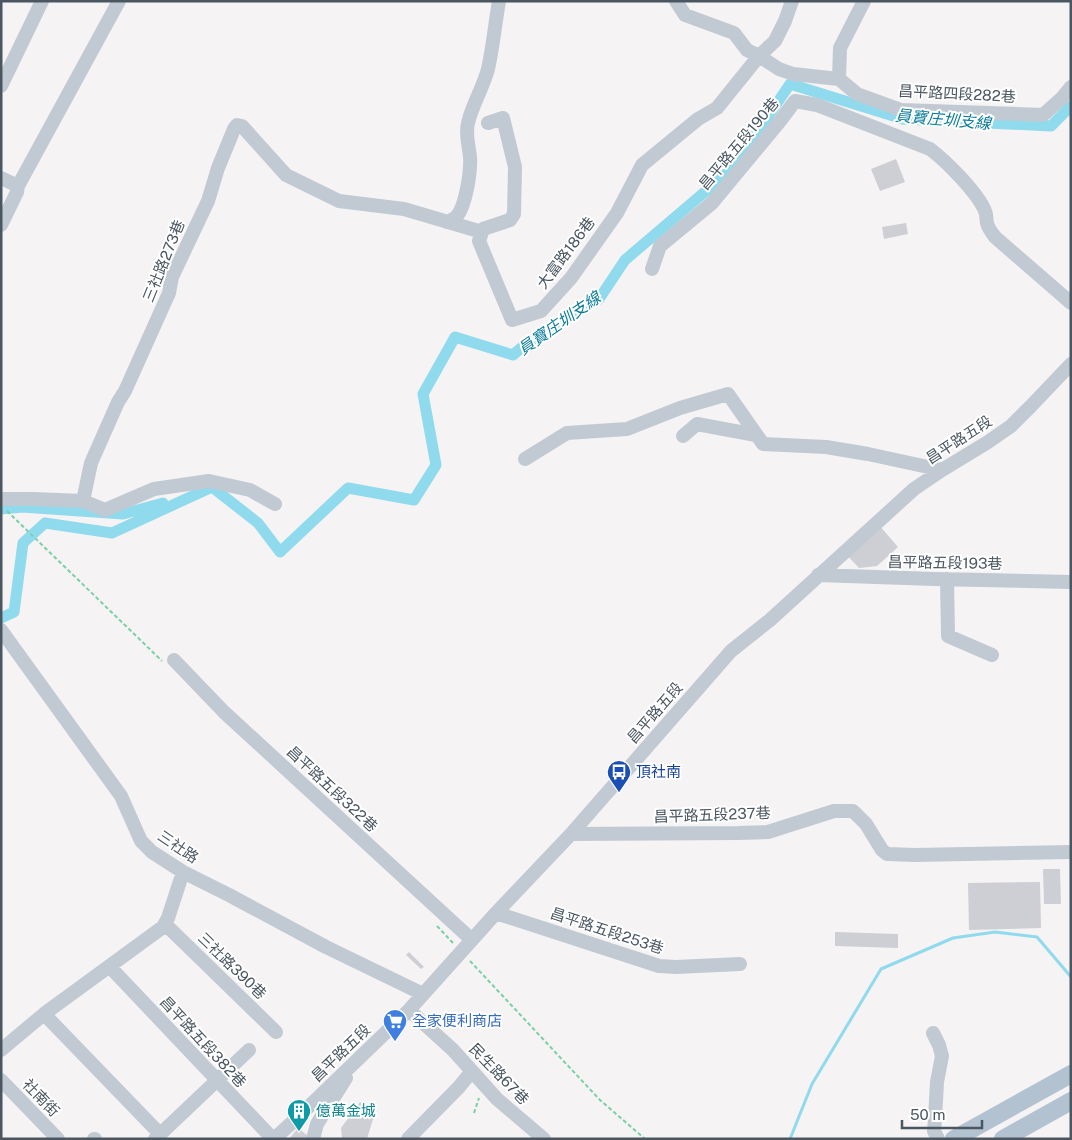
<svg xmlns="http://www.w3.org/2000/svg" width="1072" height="1140" font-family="'Public Sans','Noto Sans TC',sans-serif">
  <rect width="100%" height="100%" fill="#f5f3f3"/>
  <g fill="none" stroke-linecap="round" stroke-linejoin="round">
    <!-- stream -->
    <path stroke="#90daee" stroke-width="3" d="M790,1139l22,-55 69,-115 72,-31 42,-6 42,5 34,40"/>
    <!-- canal -->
    <path stroke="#90daee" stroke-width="11" d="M1,509l21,-2 101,7 40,-11
      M1,618l13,-6 9,-69 22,-20 67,10 100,-46 46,36 22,29 68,-64 66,12 22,-35 -13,-71 32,-57 58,18 15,-13 71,-43 26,-39 108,-92 57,-84 113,35 148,7 20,-20"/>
  </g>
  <!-- building -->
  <path fill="#cdcfd5" d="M896,159l9,23 -25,9 -9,-22z
    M906,223l2,11 -24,5 -2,-12z
    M878,524l20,23 -21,19 -18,2 -14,-15z
    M1043,869h17l1,35h-17z
    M1040,882l1,46 -72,2 -1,-47z
    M835,932l63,2v14l-63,-2z
    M409,952l15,15 -3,2 -15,-14z
    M360,1102l16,7 -9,30h-24l-1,-1 -1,-10z
    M298,1128l10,8 -1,3h-18z"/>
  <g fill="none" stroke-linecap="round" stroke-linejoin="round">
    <!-- path -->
    <path stroke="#7ad0a6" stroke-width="2" stroke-dasharray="4 2.5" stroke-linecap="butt" d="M7,511l155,150
      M437,926l16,17
      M470,961l130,139 45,39
      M474,1113l5,-15"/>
    <!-- minor -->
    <path stroke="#c1cad2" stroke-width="14" d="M792,1l-7,20 -10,20 -16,15 20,13 14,5 46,5 18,15 44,16 142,5 19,-17 9,-11
      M839,79l1,-31 24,-47
      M1,86l41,-85
      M488,123l15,-5 12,49 -1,47 -4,6 -27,9 -4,12 33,79 29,-9 30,-33 46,-65 25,-48 56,-46 19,-11 42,-52 -12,-6 -13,-17 -49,-18 -9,-14
      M1,178l17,8
      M447,222c4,-2 8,-3 10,-6 9,-11 14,-45 13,-59 -1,-11 -5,-23 -2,-34 4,-18 15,-35 20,-54 5,-22 7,-45 11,-68
      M1,225l16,-33 1,-6 101,-185
      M652,269l8,-23 52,-43 68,-82 15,-20 22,4 113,44c16,12 48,44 55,62 2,4 1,8 2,12 1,5 5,10 8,14l76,66
      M683,436l14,-12 59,11
      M525,459l42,-26 60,-4 53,-21 48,-14 35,50 63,3 42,7 74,16
      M1,499h32l50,2 22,9 49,-21 55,-8 41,9 25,14
      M83,501l8,-38 27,-61 7,-11 44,-98 3,-16 36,-76 10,-33 16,-39 3,-4 5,1 44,49 53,26 65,8 78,23
      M818,575l116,4 137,3
      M947,579l1,57 44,19
      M1,630l120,166 20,45 11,11 31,20 46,23 97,52 97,47
      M174,660l50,52 248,228
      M571,834l167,-1 30,-1 66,-21h19l13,13 16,26 5,4 28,1 156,-3
      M496,913l163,53 17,1 64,-3
      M165,924l111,108
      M110,967l163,172
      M409,1010l44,40 44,49 47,40
      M44,1014l116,120
      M933,1033l6,12 3,11 -5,26 -2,37 -1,12 4,8
      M1,1050l43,-36 119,-87 5,-9 15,-46
      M1,1080l57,59
      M94,1139h1
      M155,1139l94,-89
      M274,1139l23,-21 112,-108 87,-97 75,-79 160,-183 39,-31 144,-131 28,-19 46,-28 23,-16 20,-20 40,-42
      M313,1139l4,-15 29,-46
      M408,1139l51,-52 13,-16"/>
    <!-- major -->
    <path stroke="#b3c2d1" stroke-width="18" d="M954,1139l117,-65
      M1003,1139l68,-38"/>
  </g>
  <!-- icons -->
  <defs>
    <g id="bus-pin" transform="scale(1.25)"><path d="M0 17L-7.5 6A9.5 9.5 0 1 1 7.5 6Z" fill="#1a4fb4" stroke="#fff"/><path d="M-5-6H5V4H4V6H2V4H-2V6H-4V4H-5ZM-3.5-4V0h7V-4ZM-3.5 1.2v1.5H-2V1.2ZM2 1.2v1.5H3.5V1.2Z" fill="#fff"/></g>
    <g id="supermarket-pin" transform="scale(1.25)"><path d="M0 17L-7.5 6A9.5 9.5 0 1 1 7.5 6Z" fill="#3f7fe0" stroke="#fff"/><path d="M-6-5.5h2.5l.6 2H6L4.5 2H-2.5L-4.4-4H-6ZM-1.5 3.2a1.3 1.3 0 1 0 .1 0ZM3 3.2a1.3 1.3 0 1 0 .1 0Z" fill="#fff"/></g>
    <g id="building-pin" transform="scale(1.25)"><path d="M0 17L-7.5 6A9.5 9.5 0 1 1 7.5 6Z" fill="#0f9aa8" stroke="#fff"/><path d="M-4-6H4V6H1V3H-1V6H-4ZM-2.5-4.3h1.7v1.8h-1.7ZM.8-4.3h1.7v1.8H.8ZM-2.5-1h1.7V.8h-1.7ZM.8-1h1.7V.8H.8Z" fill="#fff"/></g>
  </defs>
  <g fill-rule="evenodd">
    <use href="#bus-pin" x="619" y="772"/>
    <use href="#supermarket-pin" x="395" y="1021"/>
    <use href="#building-pin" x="299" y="1111"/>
  </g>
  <g text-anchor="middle" stroke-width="4" stroke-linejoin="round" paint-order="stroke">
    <!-- street labels -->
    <g font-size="15" fill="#4a5661" stroke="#fff">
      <text transform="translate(957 94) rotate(3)" y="5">昌平路四段282巷</text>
      <text transform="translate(739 144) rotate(-50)" y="5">昌平路五段190巷</text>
      <text transform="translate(566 253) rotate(-53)" y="5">大富路186巷</text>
      <text transform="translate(164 261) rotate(-68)" y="5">三社路273巷</text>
      <text transform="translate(959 440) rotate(-33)" y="5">昌平路五段</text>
      <text transform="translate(945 563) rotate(1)" y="5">昌平路五段193巷</text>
      <text transform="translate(655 713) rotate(-49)" y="5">昌平路五段</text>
      <text transform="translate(332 789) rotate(43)" y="5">昌平路五段322巷</text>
      <text transform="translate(712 815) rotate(-2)" y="5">昌平路五段237巷</text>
      <text transform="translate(178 847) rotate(34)" y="5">三社路</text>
      <text transform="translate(607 931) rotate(18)" y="5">昌平路五段253巷</text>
      <text transform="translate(232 966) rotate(44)" y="5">三社路390巷</text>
      <text transform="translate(203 1042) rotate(47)" y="5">昌平路五段382巷</text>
      <text transform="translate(341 1053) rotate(-44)" y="5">昌平路五段</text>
      <text transform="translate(499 1074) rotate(46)" y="5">民生路67巷</text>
      <text transform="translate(41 1098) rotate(46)" y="5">社南街</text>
    </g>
    <!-- transit labels -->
    <g font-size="15" fill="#164399" stroke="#fff" text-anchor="start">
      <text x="636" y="777">頂社南</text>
    </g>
    <!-- shop labels -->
    <g font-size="15" fill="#366cbe" stroke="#fff" text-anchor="start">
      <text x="412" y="1026">全家便利商店</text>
    </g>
    <!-- culture labels -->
    <g font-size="15" fill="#0d838f" stroke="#fff" text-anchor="start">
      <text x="316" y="1116">億萬金城</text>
    </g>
    <!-- water labels -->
    <g font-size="16" font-style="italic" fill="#0c7c9b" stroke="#fff">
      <text transform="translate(943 119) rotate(5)" y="6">員寶庄圳支線</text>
      <text transform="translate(559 323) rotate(-35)" y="6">員寶庄圳支線</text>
    </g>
  </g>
  <!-- border -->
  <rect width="1072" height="1140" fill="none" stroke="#4a5661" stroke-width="5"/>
  <!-- scale -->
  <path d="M902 1120v8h80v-8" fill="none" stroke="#4a5661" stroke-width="2.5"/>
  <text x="910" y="1120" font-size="15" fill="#4a5661" stroke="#ffffff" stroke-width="4" paint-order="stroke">50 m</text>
</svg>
